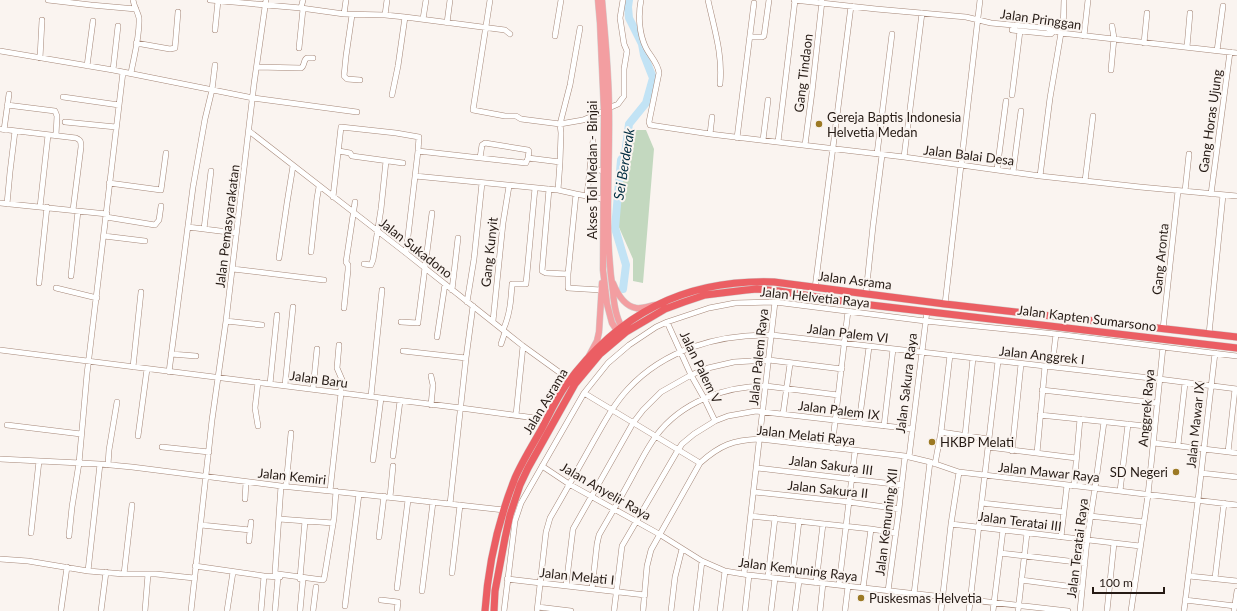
<svg xmlns="http://www.w3.org/2000/svg" width="1237" height="611" font-family="Lato,sans-serif">
  <rect width="100%" height="100%" fill="#faf4f0"/>
  <!-- green -->
  <path fill="#c3d8bf" d="M633,130h13l8,19 -11,134 -10,-2v-22l-15,-34 6,-54 5,-9z"/>
  <g fill="none" stroke-linecap="round" stroke-linejoin="round">
    <!-- river -->
    <path stroke="#c2e3f5" stroke-width="8" d="M623,289l3,-24 -11,-37 6,-68 4,-6 4,-30 17,-21 7,-25 -9,-23 -2,-11 -13,-26 -1,-11 1,-7"/>
    <!-- minor casing -->
    <g stroke="#a58778" stroke-width="6">
      <path id="minor" d="M48,0l43,5 45,4
        M210,0l91,8 43,6 41,1 20,2 100,13 5,4
        M490,0l-17,110 32,6h11l5,3 39,5 23,-4 21,-9
        M641,0c-3,15 -2,34 5,48 4,8 12,15 13,25l-10,49 1,3 60,9 194,23 136,19 100,11 97,9
        M708,0c6,28 15,55 12,84
        M794,0l82,9 90,8 25,6 55,5 15,5 176,20
        M301,8l2,-8
        M344,14l2,-14
        M352,15l-6,41 -2,20 3,3 13,1
        M385,15l2,-15
        M423,19l3,-19
        M447,23l3,-23
        M215,30l3,-29
        M1012,30l39,4 3,-3
        M1063,33l1,-33
        M555,36l6,-36
        M1084,36l4,-36
        M750,37h12l2,-1 5,-36
        M136,43l34,6 5,-1 3,-36
        M1144,43l3,-30
        M1187,47l3,-34
        M299,48l4,-39
        M0,51l113,19 140,28 104,14
        M1217,51l6,-45
        M40,58l2,-38
        M87,66l6,-45
        M257,67l44,1c4,-2 2,-8 6,-10h6
        M113,70l5,-44
        M1111,70l3,-32 -2,-12
        M131,73c3,-17 9,-37 8,-55 -1,-6 -5,-11 -6,-18
        M392,95l6,-29 7,-49
        M1012,95l8,-64
        M63,97l56,8
        M7,105l48,6 2,5 -1,19
        M609,108l9,-4 6,-8v-27l3,-18 -3,-7 -4,-26 3,-18
        M65,122l51,5
        M0,129l76,9c5,2 5,4 5,9l-8,63
        M4,130l5,-36
        M249,131l157,122 117,93 47,34
        M710,134l2,-17
        M737,138l17,-135
        M763,140l5,-40
        M778,142l17,-142
        M805,145l7,-53 10,-91
        M339,151l11,2 2,3 51,7
        M418,151l108,12 2,-5 32,4
        M877,154l15,-120
        M904,157l18,-144
        M480,158l2,-13 3,-2 43,7 1,1 -1,7
        M590,169l16,2
        M997,170l9,-69
        M1013,172l8,-61
        M415,176l143,14 18,4 -8,80v14l33,2
        M1040,176l10,-78 11,-65
        M1085,181l8,-65
        M109,183l52,7 5,-37
        M549,189l-7,82 4,2 22,1
        M558,190l2,-28 1,-29 -1,-9 10,-39 10,-57
        M1185,191l4,-37
        M576,194l27,5
        M1211,194l19,-142
        M587,195l6,-54
        M333,197l8,-70 55,6 23,4 -1,14 -12,102
        M0,203l107,11
        M7,204l3,-32 5,-41
        M40,207l8,-72
        M106,217l49,8 4,-5 2,-14
        M188,227l48,6
        M204,229l7,-58
        M104,236l41,5
        M311,252l6,-54 2,-11
        M279,258l8,-55 6,-37
        M364,264l7,1 2,-5 8,-51 5,-48
        M233,269l91,11
        M71,276l7,-65
        M39,283l8,-76
        M56,288l41,10
        M815,288l36,-282
        M452,290l6,-52
        M866,293l7,-67 9,-71
        M467,302l7,-43 8,-76
        M945,304l35,-304
        M344,308l4,-38v-5l-2,-3 9,-60
        M226,321l36,4
        M493,321l10,-98 6,-37
        M401,322l17,1v-1l14,-109
        M667,322l24,53 13,23 11,23
        M1163,329l15,-138
        M503,330c7,-15 8,-30 9,-46h14l9,-96
        M1209,334l14,-139
        M437,337l8,-53
        M501,344l4,-12
        M339,345l-2,23 6,14 -3,11
        M0,350l461,58 74,10 10,4
        M403,351l63,7
        M171,354l25,2
        M133,367l8,-75
        M1052,367l4,-33
        M169,372l24,-185 12,-68 7,-29 3,-25
        M258,382l-3,26 3,18
        M270,384l7,-69
        M285,385l8,-78
        M313,389l4,-40
        M1042,390l115,13
        M584,393l116,70
        M371,396l11,-106
        M431,405l2,-20 -2,-9
        M783,414l7,-50
        M516,415l7,-69
        M1040,415l115,12
        M859,423l10,-76
        M7,425l74,9
        M884,426l9,-77
        M941,432l47,7
        M138,436l9,-67
        M965,436l8,-78
        M1154,443l83,10
        M1178,445l7,-62
        M162,447l47,5
        M988,447l88,11
        M832,448l16,-137
        M1012,451l9,-87
        M1228,452l7,-63
        M1037,453l8,-87
        M393,456l7,-55
        M909,457l18,-146
        M0,459l100,5 32,3 149,19 78,8 145,16
        M373,460l8,-62
        M935,464l6,-32 9,-77
        M108,465l1,-15 8,-48
        M542,466l27,18 90,50 43,27 23,10 24,4 319,36
        M757,468l145,17
        M1201,473l36,4
        M281,486l-6,87 3,1 45,6 1,-1 10,-61 2,-27
        M286,486l5,-53
        M1074,486l6,-67
        M330,491l11,-98
        M1120,491l8,-67
        M754,492l95,10 50,7
        M390,497l3,-31
        M245,499l1,-17
        M982,503l82,9
        M450,504l16,-146 7,-52
        M751,516l120,13 25,4
        M1090,516l54,6
        M279,519l54,4
        M951,524l189,22
        M201,525l49,5
        M31,533l8,-72
        M69,536l3,-29 7,-44 8,-89 36,-302
        M379,537l5,-41
        M1061,537l6,-52
        M249,541l2,-19
        M1000,553l85,10
        M0,559l28,2 60,10 36,3h32l38,4
        M195,566l69,10 16,1
        M88,571l12,-107
        M452,573l8,-68
        M124,574l8,-69
        M744,574l31,-272
        M1189,576l48,5
        M768,577l7,-59
        M300,578l5,-57
        M1215,578l9,-75
        M300,579h3l-3,32
        M507,579l138,16
        M792,580l7,-59
        M1021,580l61,8
        M816,583l7,-59
        M839,585l16,-134
        M566,586l7,-57 60,-106 10,-13 18,-18 30,-17 17,-7 26,-6 35,-2 73,9
        M397,588l11,-88
        M863,588l8,-59
        M592,589l5,-45 2,-9c12,-21 24,-41 35,-62 7,-12 13,-25 22,-37 25,-34 69,-50 110,-50l72,9
        M422,591l11,-89
        M888,591l11,-82 6,-53
        M914,594l16,-132
        M381,600l17,2 -1,9
        M1185,600l50,6
        M345,606l14,-112
        M538,607l33,4
        M61,610l6,-43
        M101,611l5,-39
        M145,611l3,-37
        M191,611l21,-191 14,-99 28,-237 12,-84
        M227,611l6,-39
        M261,611l3,-35
        M275,611l3,-34
        M313,611l3,-24
        M504,611l11,-90 6,-18 63,-110 24,-30 21,-18 27,-18 11,-5 42,-14 26,-5 40,-1 150,19 131,13 181,22
        M537,611l9,-79 4,-14c14,-24 28,-49 42,-74 11,-19 21,-39 36,-55 37,-40 91,-55 144,-54l387,44 78,10
        M614,611l8,-65 56,-96 4,-6 12,-10 21,-13 13,-5 28,-5 156,18
        M643,611l4,-45 4,-16 49,-87c20,-18 33,-23 60,-24l145,17 25,6 29,10 278,33
        M671,611l4,-34 7,-28
        M696,611l6,-50
        M720,611l5,-40
        M745,611l4,-36
        M771,611l4,-33
        M795,611l4,-30
        M820,611l3,-28
        M845,611l3,-25
        M941,611l10,-87 8,-52
        M969,611l29,-250
        M993,611l10,-81
        M1018,611l9,-78
        M1080,611l7,-71 8,-52 9,-66
        M1107,611l7,-68
        M1131,611l17,-116 15,-148
        M1184,611l14,-111 17,-147
        M1234,611l3,-20"/>
    </g>
    <!-- major casing -->
    <g stroke="#d3d1d0" stroke-width="7">
      <path id="major" d="M598,0l2,23 4,88 -1,159 4,34 5,19 8,12
        M602,0c3,36 7,73 7,110 1,60 -5,122 4,182 1,13 3,28 11,38
        M613,283c4,10 11,23 23,25 6,1 13,-2 19,-3
        M589,356l8,-15 2,-9 3,-49"/>
    </g>
    <!-- highway casing -->
    <g stroke="#d3d1d0" stroke-width="8">
      <path id="highway" d="M485,611c3,-45 13,-90 30,-133 7,-16 17,-32 26,-48 8,-15 15,-31 25,-45 52,-71 118,-106 208,-103l171,22 292,33
        M494,611l1,-20 10,-53 5,-23 10,-30 8,-17 47,-84 25,-30 26,-22 39,-23 19,-7 21,-7 41,-5 11,-1 22,2 83,13 375,44"/>
    </g>
    <!-- minor -->
    <use href="#minor" stroke="#fff" stroke-width="5"/>
    <!-- major -->
    <use href="#major" stroke="#f39ea1" stroke-width="6"/>
    <!-- highway -->
    <use href="#highway" stroke="#eb5e63" stroke-width="7"/>
  </g>
  <!-- markers -->
  <g fill="#9c7924" stroke="#faf4f0" stroke-width="1.5">
    <circle cx="819" cy="124" r="4"/>
    <circle cx="932" cy="442" r="4"/>
    <circle cx="1176" cy="472" r="4"/>
    <circle cx="861" cy="598" r="4"/>
  </g>
  <g text-anchor="middle" stroke-width="4" stroke-linejoin="round" paint-order="stroke">
    <!-- street labels -->
    <g font-size="13" fill="#251a14" stroke="#faf4f0">
      <text transform="translate(1041 19) rotate(8)" y="5">Jalan Pringgan</text>
      <text transform="translate(803 73) rotate(-83)" y="5">Gang Tindaon</text>
      <text transform="translate(1210 121) rotate(-82)" y="5">Gang Horas Ujung</text>
      <text transform="translate(969 155) rotate(7)" y="5">Jalan Balai Desa</text>
      <text transform="translate(592 170) rotate(-90)" y="5">Akses Tol Medan - Binjai</text>
      <text transform="translate(227 226) rotate(-83)" y="5">Jalan Pemasyarakatan</text>
      <text transform="translate(416 248) rotate(38)" y="5">Jalan Sukadono</text>
      <text transform="translate(489 252) rotate(-84)" y="5">Gang Kunyit</text>
      <text transform="translate(1160 259) rotate(-84)" y="5">Gang Aronta</text>
      <text transform="translate(855 280) rotate(7)" y="5">Jalan Asrama</text>
      <text transform="translate(815 297) rotate(6)" y="5">Jalan Helvetia Raya</text>
      <text transform="translate(1087 318) rotate(7)" y="5">Jalan Kapten Sumarsono</text>
      <text transform="translate(848 333) rotate(7)" y="5">Jalan Palem VI</text>
      <text transform="translate(1042 355) rotate(6)" y="5">Jalan Anggrek I</text>
      <text transform="translate(758 357) rotate(-84)" y="5">Jalan Palem Raya</text>
      <text transform="translate(701 367) rotate(64)" y="5">Jalan Palem V</text>
      <text transform="translate(319 379) rotate(8)" y="5">Jalan Baru</text>
      <text transform="translate(906 383) rotate(-83)" y="5">Jalan Sakura Raya</text>
      <text transform="translate(545 401) rotate(-59)" y="5">Jalan Asrama</text>
      <text transform="translate(1146 408) rotate(-85)" y="5">Anggrek Raya</text>
      <text transform="translate(839 410) rotate(7)" y="5">Jalan Palem IX</text>
      <text transform="translate(1195 425) rotate(-84)" y="5">Jalan Mawar IX</text>
      <text transform="translate(806 435) rotate(6)" y="5">Jalan Melati Raya</text>
      <text transform="translate(831 465) rotate(7)" y="5">Jalan Sakura III</text>
      <text transform="translate(1049 472) rotate(6)" y="5">Jalan Mawar Raya</text>
      <text transform="translate(292 476) rotate(6)" y="5">Jalan Kemiri</text>
      <text transform="translate(828 489) rotate(6)" y="5">Jalan Sakura II</text>
      <text transform="translate(606 491) rotate(30)" y="5">Jalan Anyelir Raya</text>
      <text transform="translate(1020 521) rotate(7)" y="5">Jalan Teratai III</text>
      <text transform="translate(886 522) rotate(-83)" y="5">Jalan Kemuning XII</text>
      <text transform="translate(1077 548) rotate(-83)" y="5">Jalan Teratai Raya</text>
      <text transform="translate(798 569) rotate(7)" y="5">Jalan Kemuning Raya</text>
      <text transform="translate(577 576) rotate(6)" y="5">Jalan Melati I</text>
    </g>
    <!-- poi labels -->
    <g font-size="13" fill="#251a14" stroke="#faf4f0" text-anchor="start">
      <text x="827" y="122">Gereja Baptis Indonesia<tspan x="827" dy="15">Helvetia Medan</tspan></text>
      <text x="940" y="447">HKBP Melati</text>
      <text x="1168" y="477" text-anchor="end">SD Negeri</text>
      <text x="869" y="603">Puskesmas Helvetia</text>
    </g>
    <!-- water labels -->
    <g font-size="14" font-style="italic" fill="#002d41" stroke="#faf4f0">
      <text transform="translate(624 164) rotate(-81)" y="5">Sei Berderak</text>
    </g>
  </g>
  <!-- scale -->
  <path d="M1093 587v6h71v-6" fill="none" stroke="#251a14" stroke-width="2"/>
  <text x="1099" y="587" font-size="12" fill="#251a14" stroke="#faf4f0" stroke-width="3" paint-order="stroke">100 m</text>
</svg>
